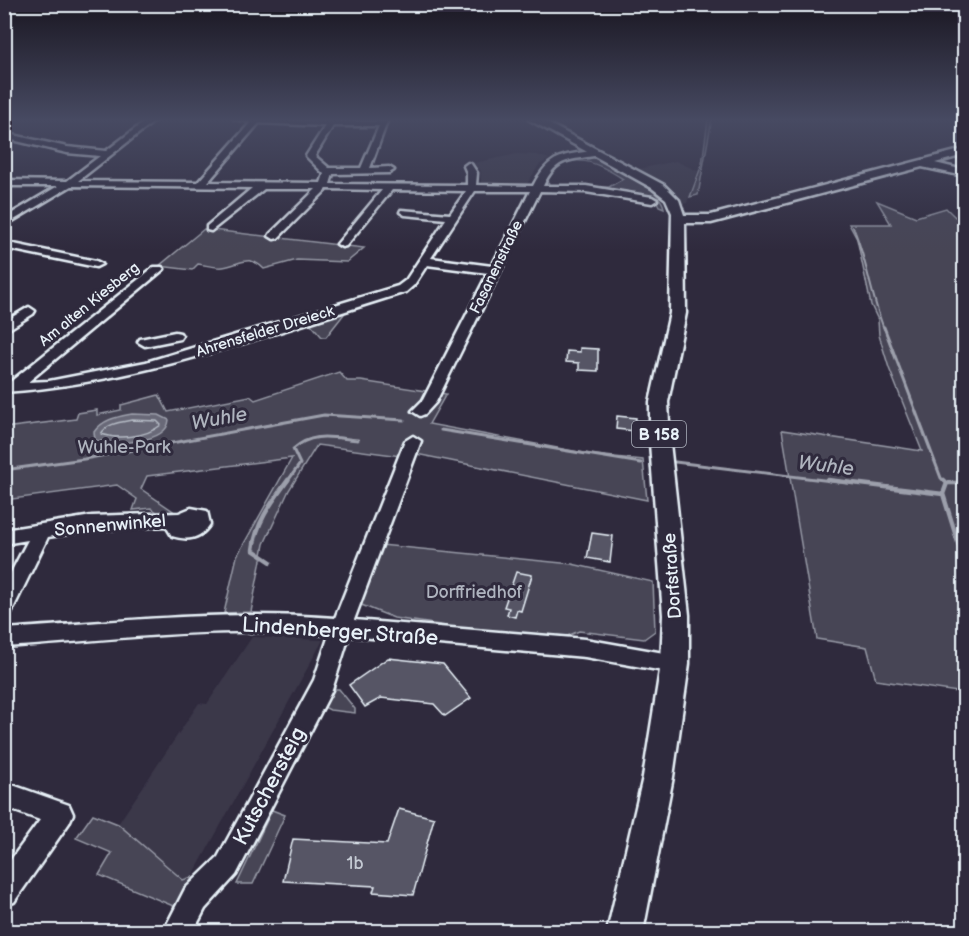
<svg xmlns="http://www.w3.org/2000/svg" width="969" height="936" font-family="'Balsamiq Sans',sans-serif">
  <rect width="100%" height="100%" fill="#2f2a3d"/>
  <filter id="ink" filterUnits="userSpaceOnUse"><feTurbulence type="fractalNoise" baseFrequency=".0167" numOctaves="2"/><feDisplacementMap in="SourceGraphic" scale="12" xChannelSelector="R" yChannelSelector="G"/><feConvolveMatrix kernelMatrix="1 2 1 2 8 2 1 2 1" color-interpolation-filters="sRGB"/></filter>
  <g filter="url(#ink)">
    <!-- built -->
    <path fill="#3b3749" d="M517,154l20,1 12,4 -10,6 -12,19 -46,-1v-12l-7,-8z
      M676,161l22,10 -11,32 -5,1 -10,-9 -38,-25z
      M252,637l71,3 -131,237 -9,3 -65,-56 81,-121 8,1z"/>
    <!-- green -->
    <path fill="#464455" stroke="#979aa6" stroke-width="1.5" d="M708,119h4l-14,76 -8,2 12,-33z
      M591,156c19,10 69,30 73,52l-5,-2 -4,-8 -6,-2 -93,-9h53l14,-8c-23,-15 -53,-31 -75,-3l1,11h-9c11,-23 26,-29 51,-31z
      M877,201l39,16 30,-9 9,9 9,-3v479l-88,-13 -9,-33 -50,-8 -35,-209 140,21 -33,-83 -10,-33 -1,-15 -7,-15 -14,-66 -8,-15h42z
      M204,229l160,19 -17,14 -50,-2 -33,9c-16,-16 -24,-4 -41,-2 -7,1 -17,-2 -25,-3l-6,6 -33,-4z
      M342,313l2,1 -18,23h-4l-12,-14z
      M339,372l8,9h14l85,13 -17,30 166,31 48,5 4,40 -231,-46 4,-12 -19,14 -84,-11 -28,45 -25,54 -13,68 -27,1 13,-57 55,-98 -145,18 -6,13 35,24 -13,3 -12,-8 -18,2 4,-11 -20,-14 -112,15 -1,-72 72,-9 2,-6 19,-3v5l24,-5v-5l38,-10 9,17 82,-16 5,4z
      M381,545l191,19 81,18 2,49 -11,8 -65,-8 -14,6 -99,-8 -72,-11 -35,-14z
      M335,689h4l16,20v4l-25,-3 -8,-4 7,-13z
      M272,810l13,5 -32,69h-16z
      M93,814l25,10 65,56 9,-3 -14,31 -79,-33 13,-22 -36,-15z"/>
    <!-- water -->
    <path fill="#696978" stroke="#9c9fab" stroke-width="1.5" d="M132,414l27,1 10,5c-2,24 -56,25 -74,20l-1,-8c9,-13 23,-15 38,-18z"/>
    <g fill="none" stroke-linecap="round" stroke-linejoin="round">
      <!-- shore -->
      <path stroke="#b5bbc5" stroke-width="1.5" d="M132,420l25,1 4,4c-15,12 -42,15 -60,9 6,-11 20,-12 31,-14z"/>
      <!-- stream-far2 -->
      <path stroke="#9c9fab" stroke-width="2" d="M853,227c14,33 18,69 31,102"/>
      <!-- stream-far1 -->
      <path stroke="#9c9fab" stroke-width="3" d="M884,327l57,151 4,4
        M441,430l200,33
        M675,462l165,20
        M4,470l80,-11 240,-44 80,5
        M287,482l13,-18 -7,-15c20,-18 40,-11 65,-9"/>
      <!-- stream -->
      <path stroke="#9c9fab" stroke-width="4.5" d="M828,480l115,14 4,-11h17
        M944,480l3,3
        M943,494l21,68
        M271,562l-18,-12c3,-28 19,-48 35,-70"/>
    </g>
    <!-- building -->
    <path fill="#575565" stroke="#e8f1f8" stroke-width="1.5" d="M580,348l18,1v22l-19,-1v-7l-13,-1 1,-11 13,1z
      M617,416l19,2 -1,13 -19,-2z
      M592,533l21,3 -3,26 -23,-4z
      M516,572l16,3 -11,36 -4,-1 -2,7 -8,-2 2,-7 -5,-1z
      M388,658l55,6 28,34 -26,18 -11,-12 -53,-6 -16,9 -16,-22z
      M399,809l35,9 -21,77 -40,-3 2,-6 -92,-5 10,-42 94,5z"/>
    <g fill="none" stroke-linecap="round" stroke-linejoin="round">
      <!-- minor casing -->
      <g stroke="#e8f1f8" stroke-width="5">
        <path id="minor" d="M148,119h9l-79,62 120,1 53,-60 -17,-3 94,2 9,-2 -1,2 51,1 -17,46 19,-1 5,3 -5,3 -56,1 -3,10 137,1v-12l-3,-7 4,-3 3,1 6,9 -1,12 57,1c17,-33 30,-30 63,-36l4,3 -1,2c-29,6 -42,1 -56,31h43l66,11 5,3 -5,3 -66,-11 -46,-1 -104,211 -11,12 -5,2 -8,-5 11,-11 65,-127 -61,-8 -13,20 -8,7c-131,40 -264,91 -402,100v-8l5,-1 145,-116h8l2,2 -136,113 21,-1 97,-19 252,-76 8,-6 40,-61 -41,-4 -5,-3 1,-2 49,4 16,-23 -74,-1 -46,56 -4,1 -5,-3 45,-54 -55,-1 -49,49 -4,1 -5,-3 1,-2 46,-45h-52l-53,42 -4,-1v-4l45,-38 -181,-2 -67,40v-8l54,-32h-54v-6l63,1 33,-25 -33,-3 -63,-15v-5l63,14 39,4zM259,123l66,3 -19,30 18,18 -3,9 -113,-1zM333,126h46l-18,42h-32l-14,-12zM475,191h55l-38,75 -61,-8z
          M4,242l92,19 6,3 -6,3 -92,-19z
          M29,307l6,4 -2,3 -29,18v-10z
          M175,332l5,1 2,3 -2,3 -35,7 -7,-4 2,-3z
          M413,436l8,5 -67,179 231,19 90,16 8,2 3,7 -3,7 -8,2 -90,-16 -236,-21 -17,54 -96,185 -31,34 -12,23h-30l22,-43 33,-32 96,-177 15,-45c-108,-10 -217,5 -325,12v-18c110,-7 221,-20 331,-11l70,-177z
          M191,508l16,3 3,13c-9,15 -23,17 -38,12l-6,-10 -74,4 -44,7 -37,76 -7,2v-29l24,-46 -24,4v-14l88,-14 87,-3z
          M4,782l65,23 4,9 -4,9 -55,79 -10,3v-36l36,-49 -36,-13z"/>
      </g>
      <!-- major casing -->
      <g stroke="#e8f1f8" stroke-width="5">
        <path id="major" d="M528,119h12l124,66 15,15 5,15h27l253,-66v6l-29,8 29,7v6l-42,-9 -211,56h-26l1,90 -18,89 2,41 19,172v49l-16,113 -30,155h-36l36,-155 18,-113 2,-49 -13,-172v-41l20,-89 2,-100 -6,-14 -14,-11z"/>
      </g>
      <!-- minor -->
      <use href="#minor" fill="#2f2a3d" fill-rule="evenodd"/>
      <!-- major -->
      <use href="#major" fill="#2f2a3d" fill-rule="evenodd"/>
    </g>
  </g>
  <!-- sky -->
  <linearGradient id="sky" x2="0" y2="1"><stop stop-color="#1a1722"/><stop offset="0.48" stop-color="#474a62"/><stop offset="1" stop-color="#474a62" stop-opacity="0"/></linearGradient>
  <rect width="969" height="250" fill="url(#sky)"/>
  <g text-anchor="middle" stroke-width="6" stroke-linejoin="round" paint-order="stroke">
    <!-- far-street labels -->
    <g font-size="15" fill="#e8f1f8" stroke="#2f2a3d">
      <text transform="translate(496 267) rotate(-64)" y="5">Fasanenstraße</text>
      <text transform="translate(89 304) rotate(-39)" y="5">Am alten Kiesberg</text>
      <text transform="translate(265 331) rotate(-17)" y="5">Ahrensfelder Dreieck</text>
    </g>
    <!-- shield labels -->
    <rect fill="#2f2a3d" stroke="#b0b5c0" stroke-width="1.5" x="632" y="421" width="54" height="26" rx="4.5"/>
    <g font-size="16" font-weight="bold" fill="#e8f1f8">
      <text x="659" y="440">B 158</text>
    </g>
    <!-- park labels -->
    <g font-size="18" fill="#afb4bf" stroke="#2f2a3d">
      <text x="124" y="453">Wuhle-Park</text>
      <text x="474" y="598">Dorffriedhof</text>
    </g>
    <!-- street labels -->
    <g font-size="18" fill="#e8f1f8" stroke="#2f2a3d">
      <text transform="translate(110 525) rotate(-5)" y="6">Sonnenwinkel</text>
      <text transform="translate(672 576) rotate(-94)" y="6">Dorfstraße</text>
    </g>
    <!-- near-number labels -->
    <g font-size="18" fill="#c4cad3">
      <text x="355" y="869">1b</text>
    </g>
    <!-- water labels -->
    <g font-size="20" font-style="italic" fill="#afb4be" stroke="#2f2a3d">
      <text transform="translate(219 418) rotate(-10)" y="7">Wuhle</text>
      <text transform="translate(826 465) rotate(7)" y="7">Wuhle</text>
    </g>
    <!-- near-street labels -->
    <g font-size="21" fill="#e8f1f8" stroke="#2f2a3d">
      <text transform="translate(340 631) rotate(4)" y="7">Lindenberger Straße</text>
      <text transform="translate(269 786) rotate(-62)" y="7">Kutschersteig</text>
    </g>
  </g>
  <!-- margin -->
  <rect width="969" height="936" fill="none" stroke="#2f2a3d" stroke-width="24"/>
  <rect x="12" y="12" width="945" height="912" fill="none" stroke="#e8f1f8" stroke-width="2" filter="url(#ink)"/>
</svg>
